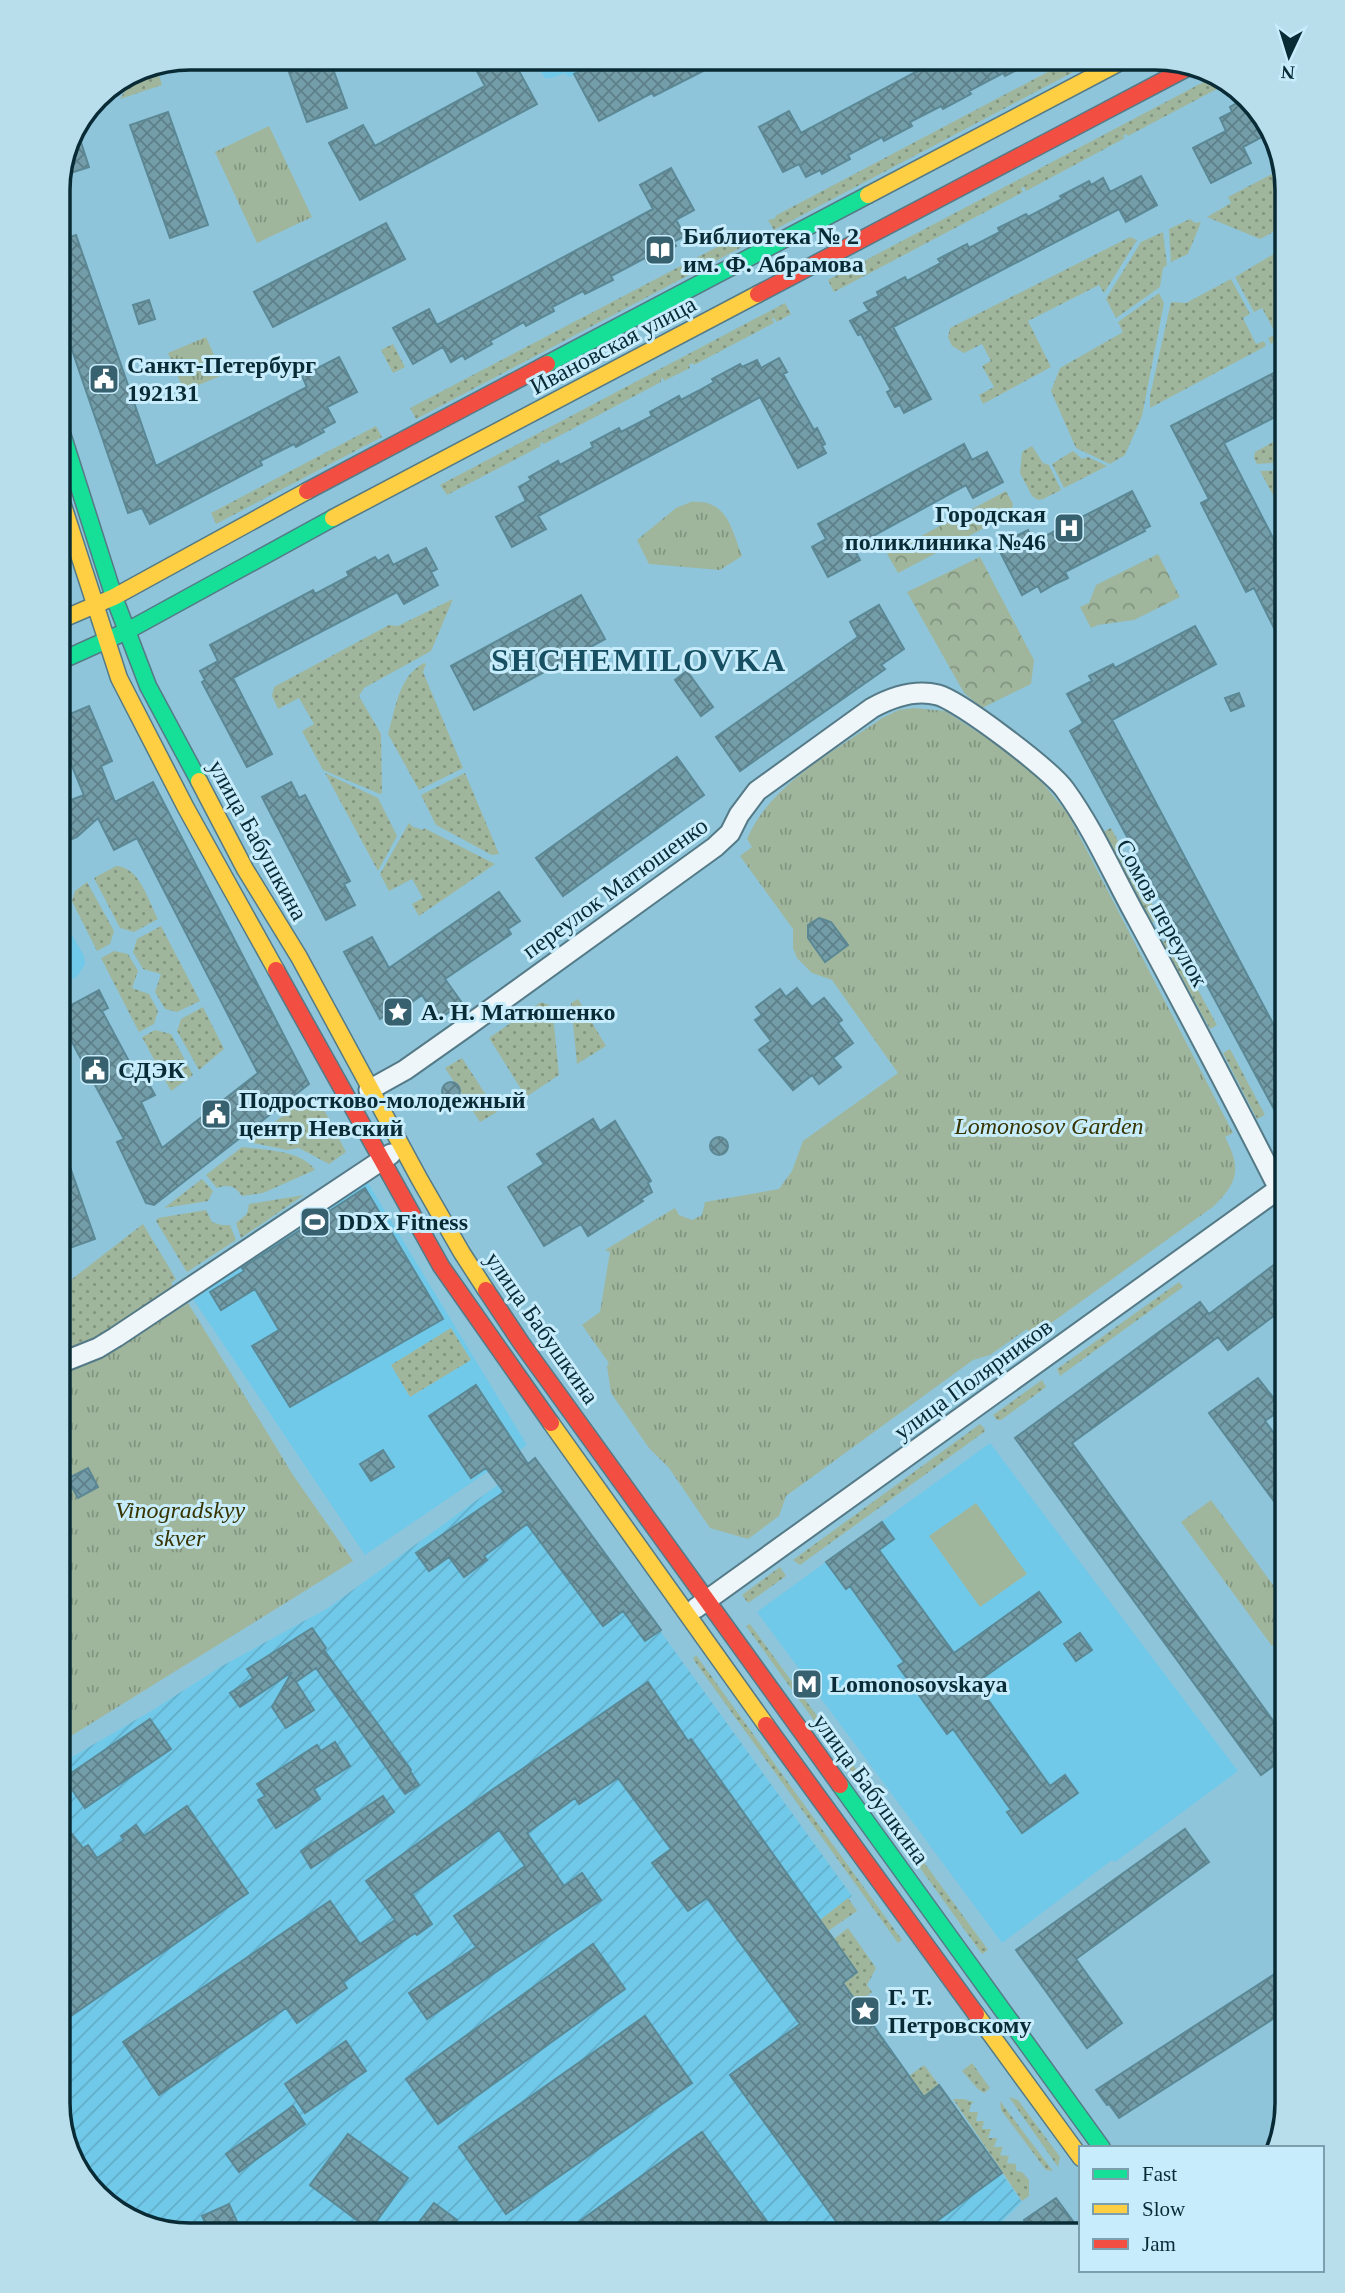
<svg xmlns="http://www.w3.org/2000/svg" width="1345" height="2293" font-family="Georgia,serif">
  <defs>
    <pattern id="industrial-furrows" width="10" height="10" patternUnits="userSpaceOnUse" patternTransform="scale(1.75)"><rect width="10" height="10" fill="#71c9e9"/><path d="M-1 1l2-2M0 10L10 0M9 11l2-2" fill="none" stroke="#60adc8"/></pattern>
    <pattern id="grass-dots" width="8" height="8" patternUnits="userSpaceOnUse" patternTransform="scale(1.75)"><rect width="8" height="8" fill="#a0b69c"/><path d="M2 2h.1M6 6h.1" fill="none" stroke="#819480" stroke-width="1.8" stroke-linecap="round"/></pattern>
    <pattern id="forest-crowns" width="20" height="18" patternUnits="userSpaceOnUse" patternTransform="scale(1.75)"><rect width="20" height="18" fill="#a0b69c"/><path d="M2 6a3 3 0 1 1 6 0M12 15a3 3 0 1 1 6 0" fill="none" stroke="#819480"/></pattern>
    <pattern id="park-tufts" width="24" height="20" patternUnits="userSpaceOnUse" patternTransform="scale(1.75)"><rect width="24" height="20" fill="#a0b69c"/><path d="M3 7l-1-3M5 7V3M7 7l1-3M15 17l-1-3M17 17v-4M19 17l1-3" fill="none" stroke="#819480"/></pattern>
    <pattern id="building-cross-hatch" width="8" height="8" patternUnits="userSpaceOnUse" patternTransform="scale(1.75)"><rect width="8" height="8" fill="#739da8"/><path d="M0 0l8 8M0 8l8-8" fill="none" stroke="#5d808a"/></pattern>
  </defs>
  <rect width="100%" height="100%" fill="#8ec5da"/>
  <!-- built -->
  <path fill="#71c9e9" d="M532,58h186l-16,6 3,6 -51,26 -3,-5 -6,2 2,3 -48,25 -25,-46 -6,2 -3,-4 -13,5h-7z
    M58,910l26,46 1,8 -8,13 -19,9z
    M365,1178l162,267 -162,110 -176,-262z
    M990,1443l248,328 -123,91 -3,-2 -110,83 -245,-331z"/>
  <!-- industrial -->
  <path fill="url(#industrial-furrows)" d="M535,1458l317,438 -32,24 37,52 -26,20 14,20 14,-9 6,8 45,65 -13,9 16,21 26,-21 83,117 -34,33h-806l-66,-22 -45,-52 -13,-59v-337l93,-54 71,-45 106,-58z"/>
  <!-- grass -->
  <path fill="url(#grass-dots)" d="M1074,58h26l-326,172 -6,-10 8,-2 -1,-2z
    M156,65l6,20 -42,14 19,-31z
    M1215,76l15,6 -102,54 -2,-2 -3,2 2,2 -99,53 -2,-4 -3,1 2,4 -189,100 -6,-12z
    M1279,156l8,35v34l-27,14 -53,-22 24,-14 -3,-6 44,-23v-13z
    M1190,219l5,4 6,-1 -13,32 -17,8 -2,-33z
    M1163,232l4,33 -4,3 -3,19 -44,31 -10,-19 35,-57z
    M738,236l6,10 -328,173 -6,-11z
    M1130,237l7,3 -33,53 -5,-8 -71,36 23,46 -68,37 -4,-9 15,-8 -12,-21 9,-5 -9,-17 -18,9 -12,-7 -4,-9 2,-9z
    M1277,252l10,4v79l-16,9 -3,-6 8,-4 -14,-26 -8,4 -19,-35z
    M1231,279l19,35 -7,4 13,26 8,-3 2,5 -116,62v-12l21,-94 15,1z
    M1159,293l5,10 -22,113 -17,39 -15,9 -34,-16 -25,-57 9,-23 63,-36 -5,-10z
    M785,303l6,11 -14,8 -3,-4 -2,1 2,4 -80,42 -1,-2 -4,2 1,3 -26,13 -1,-3 -2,1v3l-117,62 -2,-2 -2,2 1,2 -94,49 -7,-10z
    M393,344l12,23 -12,6 -12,-23z
    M376,426l6,11 -166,87 -5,-11z
    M1287,434v28l-30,2 -3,-6 1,-6z
    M1032,446l11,17 6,2 12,25 -18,9 -5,1 -6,-4 -12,-23 2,-21z
    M1073,451l9,8 6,-2 19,9 -43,22 -12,-24z
    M1287,470v51l-27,-50z
    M453,599l-22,52 -67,37 -5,8 22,38 1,59 -2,1 -57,-24 -21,-39 12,-7 -15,-26 -21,11 -6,-13 2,-9 115,-62 9,1z
    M424,663l2,1 -3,8 40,96 -44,22 -31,-56c8,-26 10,-57 36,-71z
    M325,773l53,25 19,38 -19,35z
    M465,773l34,81 -7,1 -56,-30 -15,-30z
    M409,823l4,4 10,3 1,-2 71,36 -76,52 -7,-12 11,-6 -11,-19 -23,12 -9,-17z
    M1111,828l49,90 -8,4 -49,-90z
    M116,866c24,1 32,35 42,53l-24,13 -14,-4 -26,-50z
    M87,882l27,49 -4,13 -13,7 -25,-50 3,-10z
    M161,926l39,75 -23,11 -12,-3 -10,-17 6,-18 -18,-5 -10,-17 4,-13z
    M1170,938l47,87 -7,4 -48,-87z
    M114,951l14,3 10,17 -6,17 17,6 9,17 -4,13 -15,8 -38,-74z
    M578,999l28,47 -29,18 -6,-61z
    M541,1002l8,3 4,9 6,61 -33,22 -37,-59z
    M203,1007l21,42 -25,21 -22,-39 4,-12z
    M155,1030l16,4 22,41 -22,16 -29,-54z
    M1230,1049l35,66 -8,4 -34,-66z
    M462,1058l35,54 -17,10 -35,-54z
    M302,1101l19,3 25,48 -17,12 -30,-16 -12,2 -38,-8z
    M242,1147c22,3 59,3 73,23l-52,23 -21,3c-7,-10 -13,-12 -25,-8l-11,-13z
    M202,1179l11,12 -5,10 -44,7z
    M304,1195l-63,43 -5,-15 11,-9 2,-10z
    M206,1210l6,12 9,3h9l6,15 -49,32 -31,-51 2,-3z
    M143,1224l33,55 -5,4 2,4 -77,51 -38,15v-63z
    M1179,1282l4,5 -123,89 -3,-7z
    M451,1328l20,32 -61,37 -19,-32z
    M1042,1380l4,7 -45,33h-4l-4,-5z
    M980,1424l5,5 -1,3 -184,133 -7,-5z
    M780,1567l6,9 -38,27 -6,-8z
    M750,1624l238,326 -6,4 -236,-328z
    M696,1655l206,285 -4,3 -205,-284z
    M848,1898l9,13 -29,20 -8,-11z
    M848,1928l28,40 -9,17 5,7 -27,21 -15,-20 27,-21 -23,-33z
    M972,2063l18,25 -6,5 -6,-4 -16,-18z
    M924,2065l15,20 -27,21 -15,-21z
    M1009,2097l9,3 42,57 -2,10z
    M953,2099h10l11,3 -3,2 -2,8h9l-2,9h8l-2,8h9l-3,9h9l-3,9h9l-3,8 9,1 -2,7 9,1v7l6,1 7,8v16l-7,5z
    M1000,2101l53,70 -7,-1 -45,-60z"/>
  <!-- forest -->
  <path fill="url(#forest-crowns)" d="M1006,491l7,13 -2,10 -113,59 -11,-19z
    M1158,554l22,43 -46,23 -36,5 -7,3 -11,-21 9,-4 7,-18z
    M980,557l54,103 -3,24 -49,24 -18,-15 -57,-101z"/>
  <!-- park -->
  <path fill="url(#park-tufts)" d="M269,126l43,91 -55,26 -42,-91z
    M206,337l17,38 -39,16 -16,-38z
    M691,502c36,-4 41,28 51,54l-22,14 -71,-6 -12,-24 39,-32z
    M914,708l31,3 42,27 25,17 29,26 27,33 165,319 -8,4c16,31 14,44 -11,69l-181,130 -6,-7 -37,26 -17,5 -187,136 -7,20 -31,23 -38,-11 -41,-60 -20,-20 -38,-55 -4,-27 2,-3 -27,-38 18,-13 10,-60 -5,-2 70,-42 4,7 13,5 10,-5 3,-13 74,-13 13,-18 11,-30 95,-68 -66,-93 -20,-7 -15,-15 -4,-10v-19l-53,-73 12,-9 -5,-8c24,-56 87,-87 135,-121l17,-8z
    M188,1303l105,172 60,86 -295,183v-370l41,-14z
    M1211,1500l76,104v31l-15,11 -91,-124z"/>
  <!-- garden -->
  <path fill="#a0b69c" d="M976,1503l51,71 -47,33 -51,-71z"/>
  <!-- building -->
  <path fill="url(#building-cross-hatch)" stroke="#5b8894" stroke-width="2" d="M284,58h45l18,50 -40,14z
    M485,58h27l25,46 -177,96 -31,-57 34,-18 12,21 110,-60 -12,-22z
    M605,58h93l7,12 -51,26 -2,-3 -53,28 -25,-47z
    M942,58h98l-35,18 -2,-3 -34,18 2,3 -28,15 -2,-3 -31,16 2,4 -28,15 -2,-4 -34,18 2,4 -28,15 -2,-4 -14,7 -7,-13 -16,8 -24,-45 30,-16 12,22z
    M1244,99l29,32 -30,16 8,16 -40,20 -18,-35 33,-17 -6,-13 12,-6 -2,-5z
    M168,112l40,113 -38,13 -40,-113z
    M79,136l10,31 -28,9 12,-26z
    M671,168l23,42 -18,10 9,16 -12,6 3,4 -29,16 -2,-4 -34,18 2,4 -28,14 -2,-3 -31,16 2,4 -28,15 -2,-4 -34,19 2,3 -27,15 -2,-4 -12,7 -8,-15 -30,17 -20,-36 36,-19 8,16 216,-116 -13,-24z
    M1141,176l16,29 -31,17 -7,-13 -226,118 38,72 -27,14 -4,-8 -5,2 -8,-15 4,-2 -30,-56 -3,1 -8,-14 19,-10 -5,-8 15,-7 -2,-4 28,-15 2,4 34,-18 -3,-4 29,-15 2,4 31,-16 -2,-4 28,-14 2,3 34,-18 -2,-3 29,-15 2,4 12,-7 7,14z
    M386,223l19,36 -132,68 -19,-35z
    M76,235l80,231 151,-79 -5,-11 37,-19 18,35 -30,15 8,15 -13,7 2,3 -28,15 -2,-3 -34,17 2,4 -112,59 -8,-16 -14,5 -70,-204v-68z
    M149,300l6,19 -16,5 -6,-19z
    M779,358l8,14 -4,2 31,56 3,-2 8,16 -3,2 4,7 -28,15 -38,-71 -222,119 8,13 -34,18 -16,-30 30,-16 -7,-14 12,-7 -2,-3 29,-16 2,4 17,-9 16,-9 -2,-4 28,-15 2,4 31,-16 -2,-4 29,-16 2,4 17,-9 16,-9 -2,-3 28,-15 2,3 15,-7 4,8z
    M1287,366v45l-63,32 63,122v89l-33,-66 -8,4 -45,-89 8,-4 -38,-73z
    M964,444l8,16 15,-8 16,30 -30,16 -7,-13 -113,62 7,13 -32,17 -16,-30 14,-8 -8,-15z
    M1132,491l18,35 -6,3 1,2 -80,41 3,6 -13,6 -14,8 -3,-6 -16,9 -25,-49 31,-16 6,12z
    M426,548l11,21 -6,3 7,13 -34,19 -7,-12 -164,86 39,76 -25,13 -45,-85 3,-2 -5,-9 18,-10 -8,-16 103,-55 2,4 34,-18 -2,-4 28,-15 3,4 10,-6 5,10z
    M581,595l24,44 -131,71 -23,-44z
    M879,605l25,44 -23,16 4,4 -145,102 -24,-34 142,-100 -8,-15z
    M1195,626l21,38 -104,56 175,330v54l-12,7 -205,-380 13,-8 -16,-29 25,-13 -3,-5 24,-12 2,4z
    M687,671l26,36 -12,9 -26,-36z
    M1239,693l5,13 -13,5 -6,-13z
    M89,706l23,55 -11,5 14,36 38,-20 156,302 -155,121 -8,-2 -29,-61 7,-3 -66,-123v-4l41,-22 9,18 -6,3 37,69 6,-3 10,18 -14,7 21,46 96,-75 -121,-235 -23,12 -16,-32 -21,19 -19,8v-40l26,-10 -17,-41 -9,4v-39z
    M677,757l27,38 -141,101 -27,-38z
    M291,782l8,16 6,-3 45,86 -6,3 11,21 -29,15 -64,-123z
    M499,892l21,29 -12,8 3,5 -66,45 17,24 -24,17 -16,-25 -27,19 -2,-4 -13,9 -36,-67 28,-15 17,31z
    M819,918l12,4 17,23 -23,17 -17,-24v-13z
    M797,988l15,19 12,-9 18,22 -4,3 15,20 -20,15 8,9 -22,17 -7,-9 -19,15 -34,-40 12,-9 -16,-21 7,-5 -6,-8 24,-18 6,8z
    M442 1091a9 9 0 1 1 18 0a9 9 0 1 1-18 0Z
    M593,1119l7,12 15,-10 36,60 -3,2 4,9 -11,7 2,2 -55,35 -7,-12 -37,22 -36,-59 36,-23 -7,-10z
    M710 1146a9 9 0 1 1 18 0a9 9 0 1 1-18 0Z
    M60,1138l35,101 -37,13v-113z
    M365,1188l78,131 -153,88 -38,-61 27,-16 -24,-41 -34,21 -11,-18 34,-21 -2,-3z
    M1287,1255v51l-59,44 -10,-13 -146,106 215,297v16l-26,19 -246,-337 185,-136 9,12z
    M1258,1378l24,31 -17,12 22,30v68l-78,-106z
    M476,1385l52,79 7,-6 126,172 -16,11 -22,-30 -20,15 -76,-102 -43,32 3,4 -23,17 -15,-20 -20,14 -13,-18 88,-61 -18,-24 -15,10 -42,-62z
    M383,1450l11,17 -23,14 -11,-17z
    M88,1468l10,19 -20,11 -11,-19z
    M882,1522l12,17 -15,11 75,103 85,-61 22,30 -85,61 74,103 15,-11 13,18 -56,40 -15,-21 4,-2 -58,-81 -6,5 -49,-68 6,-4 -54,-76 -4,3 -20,-27z
    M312,1628l14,20 -2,2 87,120 -1,1 9,14 -14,9 -89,-126 -20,14 18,28 -28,18 -14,-21 20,-35 -52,35 -10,-14 23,-15 -6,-9z
    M1080,1633l12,17 -16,11 -12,-17z
    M648,1682l40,59 3,-2 166,233 -14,11 81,114 15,-12 63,88 -84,62h-72l-116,-160 70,-51 -93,-126 -19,13 -36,-48 19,-14 -53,-71 -39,26 -4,-6 -48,35 37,53 18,-13 19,27 -174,119 -18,-26 67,-46 -22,-31 71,-50 -26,-36 -87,64 20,30 -15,11 -2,-2 -72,49 4,6 -50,35 -11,-15 -127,87 -36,-53 207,-141 30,43 35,-24 -29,-39 113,-82z
    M150,1719l21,30 -86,59 -21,-30z
    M335,1742l15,24 -36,23 6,10 -44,29 -18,-28 7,-4 -8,-12 60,-39 4,6z
    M383,1796l11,16 -83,56 -10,-17z
    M187,1806l61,87 -190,132v-182l14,-9 11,14 5,-3 9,13 27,-18 -3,-4 15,-11 8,11z
    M1185,1829l24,33 -133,97 46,64 -35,25 -71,-98z
    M593,1944l32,45 -187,135 -32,-45z
    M1287,1966v44l-168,108 -10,-14 -2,1 -11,-15z
    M645,2016l47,67 -186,131 -47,-67z
    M346,2041l20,30 -61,42 -20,-29z
    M293,2106l12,18 -66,48 -13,-18z
    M702,2132l75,103h-216z
    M348,2134l60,44 -38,52 -60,-45z
    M1056,2198l25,34v3h-46l-11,-15z
    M434,2203l23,17 -11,15h-37z
    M229,2204l14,31h-32l-9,-19z"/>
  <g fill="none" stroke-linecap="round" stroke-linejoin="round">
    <!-- street casing -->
    <g stroke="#557a87" stroke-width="23">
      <path id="street" d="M369,1090l36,-20 61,-43 249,-180 15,-14 9,-18 18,-24 115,-83c20,-11 43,-19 66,-13 22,6 113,75 127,95 29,40 49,87 73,130 48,89 95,178 141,269
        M58,1364l40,-16 18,-11 275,-183
        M696,1608l591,-425"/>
    </g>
    <!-- fast casing -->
    <g stroke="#557a87" stroke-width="19">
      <path id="fast" d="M547,364l321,-169
        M58,421l56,176 34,89 51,95
        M58,662l69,-31 206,-113
        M840,1785l262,363"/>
    </g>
    <!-- slow casing -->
    <g stroke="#557a87" stroke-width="19">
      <path id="slow" d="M868,195l260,-137
        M58,490l61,188 67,130 90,162
        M333,518l425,-224
        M58,621l56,-24 193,-106
        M199,781l46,88 54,88 121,223 42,73 24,37
        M551,1423l215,302
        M976,2014l105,144"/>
    </g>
    <!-- jam casing -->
    <g stroke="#557a87" stroke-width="19">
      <path id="jam" d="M758,294l431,-227
        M307,491l240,-127
        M276,970l165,296 110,157
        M486,1290l36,54 318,441
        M766,1725l210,289"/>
    </g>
    <!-- street -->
    <use href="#street" stroke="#eef6f9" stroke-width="19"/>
    <!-- fast -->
    <use href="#fast" stroke="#16e098" stroke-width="16"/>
    <!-- slow -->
    <use href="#slow" stroke="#ffcf43" stroke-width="16"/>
    <!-- jam -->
    <use href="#jam" stroke="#f24e42" stroke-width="16"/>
  </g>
  <!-- icons -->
  <defs>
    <g id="library-square" transform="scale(1.575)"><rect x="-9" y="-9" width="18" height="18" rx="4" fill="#38616f" stroke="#c7ecfb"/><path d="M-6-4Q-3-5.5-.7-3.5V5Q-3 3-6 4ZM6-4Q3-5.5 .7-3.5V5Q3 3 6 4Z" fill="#fff"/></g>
    <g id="civic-square" transform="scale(1.575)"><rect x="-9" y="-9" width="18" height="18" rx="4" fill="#38616f" stroke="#c7ecfb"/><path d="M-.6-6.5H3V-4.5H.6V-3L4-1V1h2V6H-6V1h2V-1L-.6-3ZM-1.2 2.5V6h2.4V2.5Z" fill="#fff"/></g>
    <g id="hospital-square" transform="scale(1.575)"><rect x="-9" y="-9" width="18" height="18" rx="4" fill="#38616f" stroke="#c7ecfb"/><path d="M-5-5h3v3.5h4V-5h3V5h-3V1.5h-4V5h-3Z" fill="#fff"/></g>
    <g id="sight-square" transform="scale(1.575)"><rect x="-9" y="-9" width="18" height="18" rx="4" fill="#38616f" stroke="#c7ecfb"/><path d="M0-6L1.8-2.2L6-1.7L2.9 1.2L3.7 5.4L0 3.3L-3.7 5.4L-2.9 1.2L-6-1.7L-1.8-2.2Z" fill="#fff"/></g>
    <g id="stadium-square" transform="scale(1.575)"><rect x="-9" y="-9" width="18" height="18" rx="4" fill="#38616f" stroke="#c7ecfb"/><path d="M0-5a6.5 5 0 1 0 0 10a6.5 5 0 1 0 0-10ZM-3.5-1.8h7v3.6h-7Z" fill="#fff"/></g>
    <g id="metro-square" transform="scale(1.575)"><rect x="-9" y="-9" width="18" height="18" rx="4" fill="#38616f" stroke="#c7ecfb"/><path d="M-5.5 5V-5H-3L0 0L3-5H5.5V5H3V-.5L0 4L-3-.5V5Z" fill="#fff"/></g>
  </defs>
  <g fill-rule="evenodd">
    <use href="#library-square" x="660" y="250"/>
    <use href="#civic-square" x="104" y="379"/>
    <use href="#hospital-square" x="1069" y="528"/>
    <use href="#sight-square" x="398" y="1012"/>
    <use href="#civic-square" x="95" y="1070"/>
    <use href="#civic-square" x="216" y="1114"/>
    <use href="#stadium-square" x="315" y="1222"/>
    <use href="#metro-square" x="807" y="1684"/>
    <use href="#sight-square" x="865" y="2011"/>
  </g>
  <g text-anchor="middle" stroke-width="6" stroke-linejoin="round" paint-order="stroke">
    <!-- poi labels -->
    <g font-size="24" font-weight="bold" fill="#092b36" stroke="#c7ecfb" text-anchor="start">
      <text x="683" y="244">Библиотека № 2<tspan x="683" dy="28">им. Ф. Абрамова</tspan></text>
      <text x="127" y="373">Санкт-Петербург<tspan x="127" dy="28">192131</tspan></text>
      <text x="1046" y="522" text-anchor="end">Городская<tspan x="1046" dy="28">поликлиника №46</tspan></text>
      <text x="421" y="1020">А. Н. Матюшенко</text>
      <text x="118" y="1078">СДЭК</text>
      <text x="239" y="1108">Подростково-молодежный<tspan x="239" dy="28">центр Невский</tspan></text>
      <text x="338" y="1230">DDX Fitness</text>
      <text x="830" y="1692">Lomonosovskaya</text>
      <text x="888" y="2005">Г. Т.<tspan x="888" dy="28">Петровскому</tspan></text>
    </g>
    <!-- street labels -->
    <g font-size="24" fill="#092b36" stroke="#c7ecfb">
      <text transform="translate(613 345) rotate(-28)" y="8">Ивановская улица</text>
      <text transform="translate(258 840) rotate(61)" y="8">улица Бабушкина</text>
      <text transform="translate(615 888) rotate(-36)" y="8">переулок Матюшенко</text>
      <text transform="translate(1162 913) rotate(61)" y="8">Сомов переулок</text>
      <text transform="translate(542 1328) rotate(55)" y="8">улица Бабушкина</text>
      <text transform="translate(973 1379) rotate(-36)" y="8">улица Полярников</text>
      <text transform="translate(871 1789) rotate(54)" y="8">улица Бабушкина</text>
    </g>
    <!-- park labels -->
    <g font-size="24" font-style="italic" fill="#383400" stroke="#c7ecfb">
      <text x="1049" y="1134">Lomonosov Garden</text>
      <text x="180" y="1518">Vinogradskyy<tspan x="180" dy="28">skver</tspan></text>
    </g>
    <!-- district labels -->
    <g font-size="32" font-weight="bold" letter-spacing="2" fill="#175063" stroke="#c7ecfb">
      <text x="639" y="671">SHCHEMILOVKA</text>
    </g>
  </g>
  <!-- crop -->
  <path d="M0 0H1345V2293H0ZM190 70H1155A120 120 0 0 1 1275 190V2103A120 120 0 0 1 1155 2223H190A120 120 0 0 1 70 2103V190A120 120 0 0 1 190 70Z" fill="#b8ddeb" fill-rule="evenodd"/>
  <path fill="none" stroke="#092b36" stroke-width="3.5" d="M190 70H1155A120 120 0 0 1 1275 190V2103A120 120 0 0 1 1155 2223H190A120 120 0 0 1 70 2103V190A120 120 0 0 1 190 70Z"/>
  <!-- legend -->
  <rect x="1079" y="2146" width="245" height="126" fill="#c7ecfb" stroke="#7b9fac" stroke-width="2"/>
  <rect x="1093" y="2169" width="35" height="10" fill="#16e098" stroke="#7b9fac" stroke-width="2"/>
  <text x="1142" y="2181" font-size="21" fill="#092b36">Fast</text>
  <rect x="1093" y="2204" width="35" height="10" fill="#ffcf43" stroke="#7b9fac" stroke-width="2"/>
  <text x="1142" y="2216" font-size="21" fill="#092b36">Slow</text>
  <rect x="1093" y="2239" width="35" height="10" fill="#f24e42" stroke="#7b9fac" stroke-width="2"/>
  <text x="1142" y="2251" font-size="21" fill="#092b36">Jam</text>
  <!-- north arrow -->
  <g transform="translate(1289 56) rotate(184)" stroke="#c7ecfb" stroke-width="5" paint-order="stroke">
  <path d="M0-5L12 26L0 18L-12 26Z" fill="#092b36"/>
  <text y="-10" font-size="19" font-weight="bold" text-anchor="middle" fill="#092b36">N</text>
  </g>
</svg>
